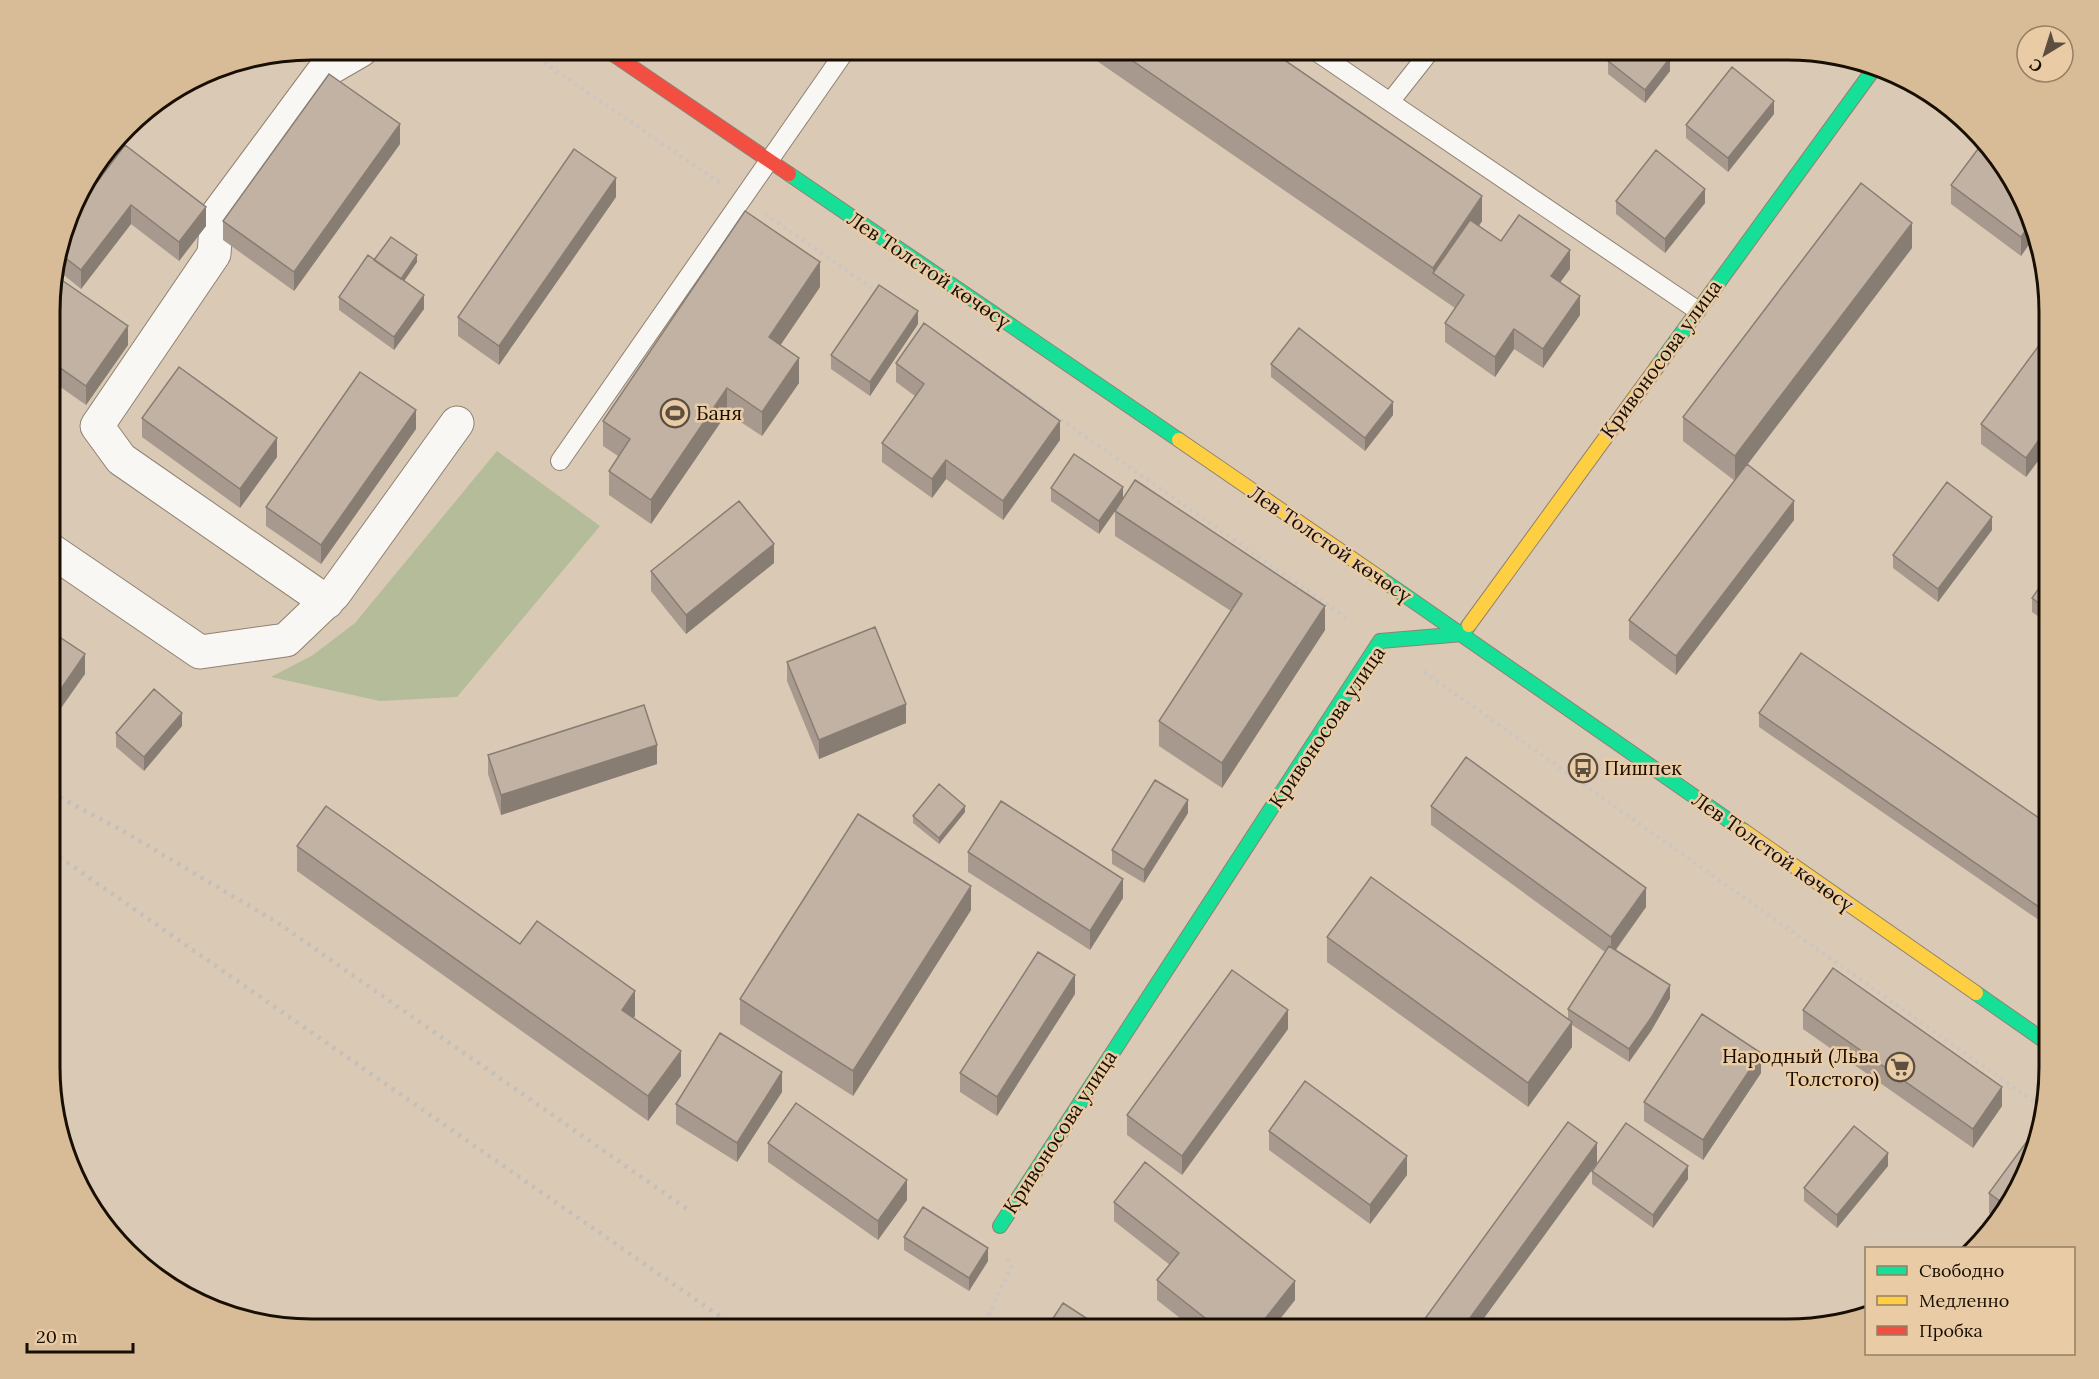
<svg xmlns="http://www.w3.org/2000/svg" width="2099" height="1379" font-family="Lora,serif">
  <rect width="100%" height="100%" fill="#dac9b4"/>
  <!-- green -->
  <path fill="#b4bc9a" d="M497,451l103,75 -143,171 -77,4 -109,-24 42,-22 42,-32z"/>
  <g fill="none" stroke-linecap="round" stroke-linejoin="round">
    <!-- lane casing -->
    <g stroke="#8f8272" stroke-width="20">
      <path id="lane" d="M1314,50l76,52
        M1431,50l-41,52 307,208
        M560,461l286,-411"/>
    </g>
    <!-- street casing -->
    <g stroke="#8f8272" stroke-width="35">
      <path id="street" d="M52,551l148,101 86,-12 48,-46 123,-171
        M327,602l-206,-143 -24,-33 117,-172 3,-39 106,-143 38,-22"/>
    </g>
    <!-- fast casing -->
    <g stroke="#8f8272" stroke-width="16">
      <path id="fast" d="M789,174l390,266
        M1657,367l219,-301
        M1380,578l364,253
        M1976,993l73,51
        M1000,1226l380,-585 83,-7 6,-9"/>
    </g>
    <!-- slow casing -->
    <g stroke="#8f8272" stroke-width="16">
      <path id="slow" d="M1179,440l201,138
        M1469,625l188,-258
        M1744,831l232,162"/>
    </g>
    <!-- jam casing -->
    <g stroke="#8f8272" stroke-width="16">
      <path id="jam" d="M607,50l182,124"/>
    </g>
    <!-- path -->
    <path stroke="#ccc6c1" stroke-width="4" stroke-dasharray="3 4.5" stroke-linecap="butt" d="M525,50l197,134
      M765,214l114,79
      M962,351l386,268
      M1424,672l620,437
      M982,1329l29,-62 -3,-9"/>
    <!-- lane -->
    <use href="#lane" stroke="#f9f7f4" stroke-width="18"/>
    <!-- street -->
    <use href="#street" stroke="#f9f7f4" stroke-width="33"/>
    <!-- fast -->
    <use href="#fast" stroke="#16e098" stroke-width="14"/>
    <!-- slow -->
    <use href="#slow" stroke="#ffcf43" stroke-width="14"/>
    <!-- jam -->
    <use href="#jam" stroke="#f24e42" stroke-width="14"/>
    <!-- rail -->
    <path stroke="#c3bfb9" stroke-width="4.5" stroke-dasharray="3 6" stroke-linecap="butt" d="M52,793l71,38 155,92 409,286
      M52,852l686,477"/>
  </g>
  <!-- wall -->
  <path fill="#a7998d" d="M1081,50h189l212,171 -3,5 22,15 69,28 -10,13 20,33 -37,53 -29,-19 -19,28 -50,-35v-19l10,-15z
    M1807,53l10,1 -3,4z
    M1608,61l62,10 -25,32 -37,-29z
    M1942,104l9,9 -9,-7z
    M1774,114l-46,58 -42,-34v-13z
    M400,144l-106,147 -71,-51v-19z
    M125,145l81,81 -27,35 -48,-37 -50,65 -26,-21 15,-50z
    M1951,185l81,55 -11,16 -70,-52z
    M616,197l-117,168 -41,-29v-19z
    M1616,201l89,2 -40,50 -49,-39z
    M1912,248l-165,216 47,56 -118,155 -47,-36v-19l106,-139 -52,-40v-24z
    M374,260l43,2 -13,19 20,28 -30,41 -55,-40v-13z
    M52,278l76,67 -42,60 -34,-24z
    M820,287l-40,58 19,38 -37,53 -35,-23 -76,111 -42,-29v-24l9,-15 -15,-10v-25z
    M918,324l-48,72 -39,-27v-14z
    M2049,332v114l-23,31 -45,-33v-20z
    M896,363l164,77 -57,80 -57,-41 -14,19 -50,-36v-19l33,-47 -19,-14z
    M1271,364l122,51 -28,36 -94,-74z
    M142,418l135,39 -37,51 -98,-71z
    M416,429l-95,135 -55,-38v-19z
    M1051,488l72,11 202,131 -103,158 -63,-42v-25l72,-110 -116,-75v-25l-16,23 -48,-33z
    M1992,530l-54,72 -45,-34v-13z
    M774,563l-88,71 -35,-43v-20z
    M2049,574v50l-17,-12v-14z
    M787,662l119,61 -87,36 -32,-78z
    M1759,713l290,112v102l-290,-200z
    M182,726l-38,45 -28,-24v-14z
    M488,755l169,9 -156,51 -13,-41z
    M1431,806l215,101 -30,43 54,48 -19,33 -22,31 -57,-37v22l-44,60 -201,-145v-25l241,83v-11l37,-57 -174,-127z
    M965,812l-26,32 -26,-21v-7z
    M1188,813l-44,70 -32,-19v-14z
    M297,846l223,98 115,72 -2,2 48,58 -33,45 -351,-250z
    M968,852l155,46 -33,52 -122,-78z
    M971,910l-118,186 -113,-72v-25z
    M1075,994l-78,122 -37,-24v-19z
    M1803,1010l199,96 -29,42 -170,-119z
    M1288,1029l-106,146 -55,-40v-20z
    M1761,1073l-58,87 -59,-39v-19z
    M782,1092l-45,70 -61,-38v-20z
    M1269,1131l138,44 -37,49 -101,-74z
    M768,1143l139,57 -29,40 -110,-78z
    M2036,1151l-31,62 -6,6 -10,-6v-20z
    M1597,1163l-121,166h-55v-5z
    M1888,1166l-51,62 -33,-27v-13z
    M1592,1171l96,8 -35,49 -61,-44z
    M1114,1202l181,98 -23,29h-78l-37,-29v-20l13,-15 -56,-44z
    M904,1237l84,24 -19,30 -65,-41z"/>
  <!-- shaded-wall -->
  <path fill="#887d73" d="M1670,58v13l-25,32v-13z
    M1774,101v13l-46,58v-14z
    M400,124v20l-106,147v-19z
    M616,178v19l-117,168v-19z
    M1705,189v14l-40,50v-14z
    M1482,196v25l-40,58 -9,-6v-5z
    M131,205v19l-50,65v-19z
    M206,207v19l-27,35v-19z
    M1912,223v25l-177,233v-25z
    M2028,227l4,13 -11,16v-19z
    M1570,250v19l-19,26v-19z
    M417,255v7l-19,28v-7z
    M820,262v25l-51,75v-25z
    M424,295v14l-30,41v-13z
    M1580,296v19l-37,53v-19z
    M918,311v13l-48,72v-14z
    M128,326v19l-42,60v-19z
    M1514,329v20l-19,28v-20z
    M799,358v25l-37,53v-24z
    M727,388v25l-76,111v-24z
    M1393,402v13l-28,36v-13z
    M416,410v19l-95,135v-19z
    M1060,421v19l-57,80v-19z
    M2049,426v20l-23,31v-19z
    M277,438v19l-37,51v-19z
    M946,460v19l-14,19v-19z
    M1123,487v13l-24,34v-13z
    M1794,501v19l-118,155v-19z
    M1992,517v13l-54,72v-13z
    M774,544v19l-88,71v-19z
    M1325,606v24l-103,158v-25z
    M85,654v20l-33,47v-19z
    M906,704v19l-87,36v-19z
    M182,713v13l-38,45v-14z
    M657,745v19l-156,51v-20z
    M1188,800v13l-44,70v-13z
    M965,806v6l-26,32v-6z
    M1123,879v19l-33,52v-19z
    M971,886v24l-118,186v-25z
    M1646,888v19l-35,49v-19z
    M1075,975v19l-78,122v-19z
    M1670,985v13l-19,33 -22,31v-13z
    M635,991v25l-13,18v-24z
    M1288,1010v19l-106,146v-19z
    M1572,1022v25l-44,60v-24z
    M681,1051v25l-33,45v-25z
    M1761,1053v20l-58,87v-20z
    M782,1072v20l-45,70v-19z
    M2002,1087v19l-29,42v-19z
    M1597,1143v20l-121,166h-14z
    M1888,1153v13l-51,62v-13z
    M1407,1156v19l-37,49v-19z
    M1688,1166v13l-35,49v-13z
    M907,1180v20l-29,40v-19z
    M988,1248v13l-19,30v-13z
    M1295,1281v19l-23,29h-15z"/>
  <!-- building -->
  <path fill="#c2b2a4" stroke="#887d73" stroke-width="1.5" d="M1117,50h153l212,146 -49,72z
    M1617,50h43l10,8 -25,32 -37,-29z
    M1732,67l42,34 -46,57 -42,-33z
    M329,74l71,50 -106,148 -71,-51z
    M125,145l81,62 -27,35 -48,-37 -50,65 -22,-17 11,-35z
    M1981,145l34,36 13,46 -7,10 -70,-52z
    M574,149l42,29 -117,168 -41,-29z
    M1656,150l49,39 -40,50 -49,-38z
    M1861,183l51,40 -177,233 -52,-39z
    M745,211l75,51 -51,75 30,21 -37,54 -35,-24 -76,112 -42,-29 21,-32 -27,-18z
    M1519,215l51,35 -19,26 29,20 -37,53 -29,-20 -19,28 -50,-34 19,-28 -31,-22 37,-53 31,21z
    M391,237l26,18 -16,24 -27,-19z
    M368,255l56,40 -30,42 -55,-40z
    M53,274l75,52 -42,60 -34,-24v-84z
    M879,285l39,26 -48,71 -39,-27z
    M924,323l136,98 -57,80 -57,-41 -14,19 -50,-36 42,-59 -28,-21z
    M1299,328l94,74 -28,36 -94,-74z
    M2049,332v94l-23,32 -45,-34z
    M179,367l98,71 -37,51 -98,-71z
    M360,372l56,38 -95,135 -55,-38z
    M1074,454l49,33 -24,34 -48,-33z
    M1747,464l47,37 -118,155 -47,-36z
    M1135,480l190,126 -103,157 -63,-42 83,-127 -127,-83z
    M1947,482l45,35 -54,72 -45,-34z
    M739,501l35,43 -88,71 -35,-44z
    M2049,574v37l-17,-13z
    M875,627l31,77 -87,36 -32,-78z
    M52,632l33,22 -33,48z
    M1801,653l248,172v89l-290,-201z
    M154,689l28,24 -38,44 -28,-24z
    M644,705l13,40 -156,50 -13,-40z
    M1466,757l180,131 -35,49 -180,-131z
    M1155,780l33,20 -44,70 -32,-20z
    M939,784l26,22 -26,32 -26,-22z
    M1001,801l122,78 -33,52 -122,-79z
    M326,806l194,138 17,-23 98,70 -13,19 59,41 -33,45 -351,-250z
    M858,814l113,72 -118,185 -113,-72z
    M1371,877l201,145 -44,61 -201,-146z
    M1609,946l61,39 -19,33 -22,31 -61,-40z
    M1038,952l37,23 -78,122 -37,-24z
    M1833,968l169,119 -29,42 -170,-119z
    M1232,970l56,40 -106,146 -55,-41z
    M1702,1014l59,39 -58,87 -59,-38z
    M720,1033l62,39 -45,71 -61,-39z
    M1305,1081l102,75 -37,49 -101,-74z
    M796,1103l111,77 -29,41 -110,-78z
    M1568,1122l29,21 -135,186h-34l-7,-5z
    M1626,1123l62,43 -35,49 -61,-44z
    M1854,1126l34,27 -51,62 -33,-27z
    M2036,1129l3,3 -3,19 -28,56 -19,-14z
    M1145,1162l150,119 -38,48h-38l-62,-49 22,-27 -65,-51z
    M923,1207l65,41 -19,30 -65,-41z
    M1063,1303l40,26h-57z"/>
  <!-- icons -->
  <defs>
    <g id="stadium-ring" transform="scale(1.5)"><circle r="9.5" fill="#e9cba5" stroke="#5c4f40" stroke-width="1.5"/><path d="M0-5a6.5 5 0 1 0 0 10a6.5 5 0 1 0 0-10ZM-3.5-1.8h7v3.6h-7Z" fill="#5c4f40"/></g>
    <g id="bus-ring" transform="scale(1.5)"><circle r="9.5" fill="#e9cba5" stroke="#5c4f40" stroke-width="1.5"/><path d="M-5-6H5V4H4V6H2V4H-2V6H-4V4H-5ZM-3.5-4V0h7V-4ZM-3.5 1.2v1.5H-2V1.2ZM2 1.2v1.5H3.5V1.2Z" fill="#5c4f40"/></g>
    <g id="supermarket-ring" transform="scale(1.5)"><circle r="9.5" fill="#e9cba5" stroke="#5c4f40" stroke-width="1.5"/><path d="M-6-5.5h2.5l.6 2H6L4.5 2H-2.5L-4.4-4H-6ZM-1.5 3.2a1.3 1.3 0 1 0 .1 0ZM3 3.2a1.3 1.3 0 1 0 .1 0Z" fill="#5c4f40"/></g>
  </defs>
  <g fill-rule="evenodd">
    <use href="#stadium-ring" x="675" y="413"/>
    <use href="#bus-ring" x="1583" y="768"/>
    <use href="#supermarket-ring" x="1900" y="1067"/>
  </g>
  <g text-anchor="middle" stroke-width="5" stroke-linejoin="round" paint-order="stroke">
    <!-- street labels -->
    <g font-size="20" fill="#180e02" stroke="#e9cba5">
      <text transform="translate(929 270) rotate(34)" y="7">Лев Толстой көчөсү</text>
      <text transform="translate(1661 359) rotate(-54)" y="7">Кривоносова улица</text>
      <text transform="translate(1330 544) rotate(34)" y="7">Лев Толстой көчөсү</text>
      <text transform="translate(1327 727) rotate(-56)" y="7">Кривоносова улица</text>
      <text transform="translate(1773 852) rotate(35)" y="7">Лев Толстой көчөсү</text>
      <text transform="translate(1060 1132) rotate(-57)" y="7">Кривоносова улица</text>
    </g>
    <!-- poi labels -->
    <g font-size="20" fill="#180e02" stroke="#e9cba5" text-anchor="start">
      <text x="696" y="420">Баня</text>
      <text x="1604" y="775">Пишпек</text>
      <text x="1879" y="1063" text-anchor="end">Народный (Льва<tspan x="1879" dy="23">Толстого)</tspan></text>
    </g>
  </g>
  <!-- crop -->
  <path d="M0 0H2099V1379H0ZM312 60H1787A252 252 0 0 1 2039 312V1067A252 252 0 0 1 1787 1319H312A252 252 0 0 1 60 1067V312A252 252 0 0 1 312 60Z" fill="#d8bc98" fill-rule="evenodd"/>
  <path fill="none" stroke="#180e02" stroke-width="3" d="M312 60H1787A252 252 0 0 1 2039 312V1067A252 252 0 0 1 1787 1319H312A252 252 0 0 1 60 1067V312A252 252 0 0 1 312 60Z"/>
  <!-- legend -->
  <rect x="1865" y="1247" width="210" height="108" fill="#e9cba5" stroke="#957f64" stroke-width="1.5"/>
  <rect x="1877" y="1266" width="30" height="9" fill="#16e098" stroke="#957f64" stroke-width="1.5"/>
  <text x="1919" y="1277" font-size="18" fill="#180e02">Свободно</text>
  <rect x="1877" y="1296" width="30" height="9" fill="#ffcf43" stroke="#957f64" stroke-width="1.5"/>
  <text x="1919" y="1307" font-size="18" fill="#180e02">Медленно</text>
  <rect x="1877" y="1326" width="30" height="9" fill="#f24e42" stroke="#957f64" stroke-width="1.5"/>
  <text x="1919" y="1337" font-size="18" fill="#180e02">Пробка</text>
  <!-- north arrow -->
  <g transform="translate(2045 54) rotate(218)"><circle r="28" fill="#e9cba5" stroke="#957f64" stroke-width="1.5"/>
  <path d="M0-4.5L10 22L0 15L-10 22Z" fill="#5c4f40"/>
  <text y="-9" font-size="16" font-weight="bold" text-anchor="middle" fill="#180e02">С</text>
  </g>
  <!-- scale -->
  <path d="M27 1343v9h106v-9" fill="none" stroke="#180e02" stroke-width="3"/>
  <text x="36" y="1343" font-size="18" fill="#180e02" stroke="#e9cba5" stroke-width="4.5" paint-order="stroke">20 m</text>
</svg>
